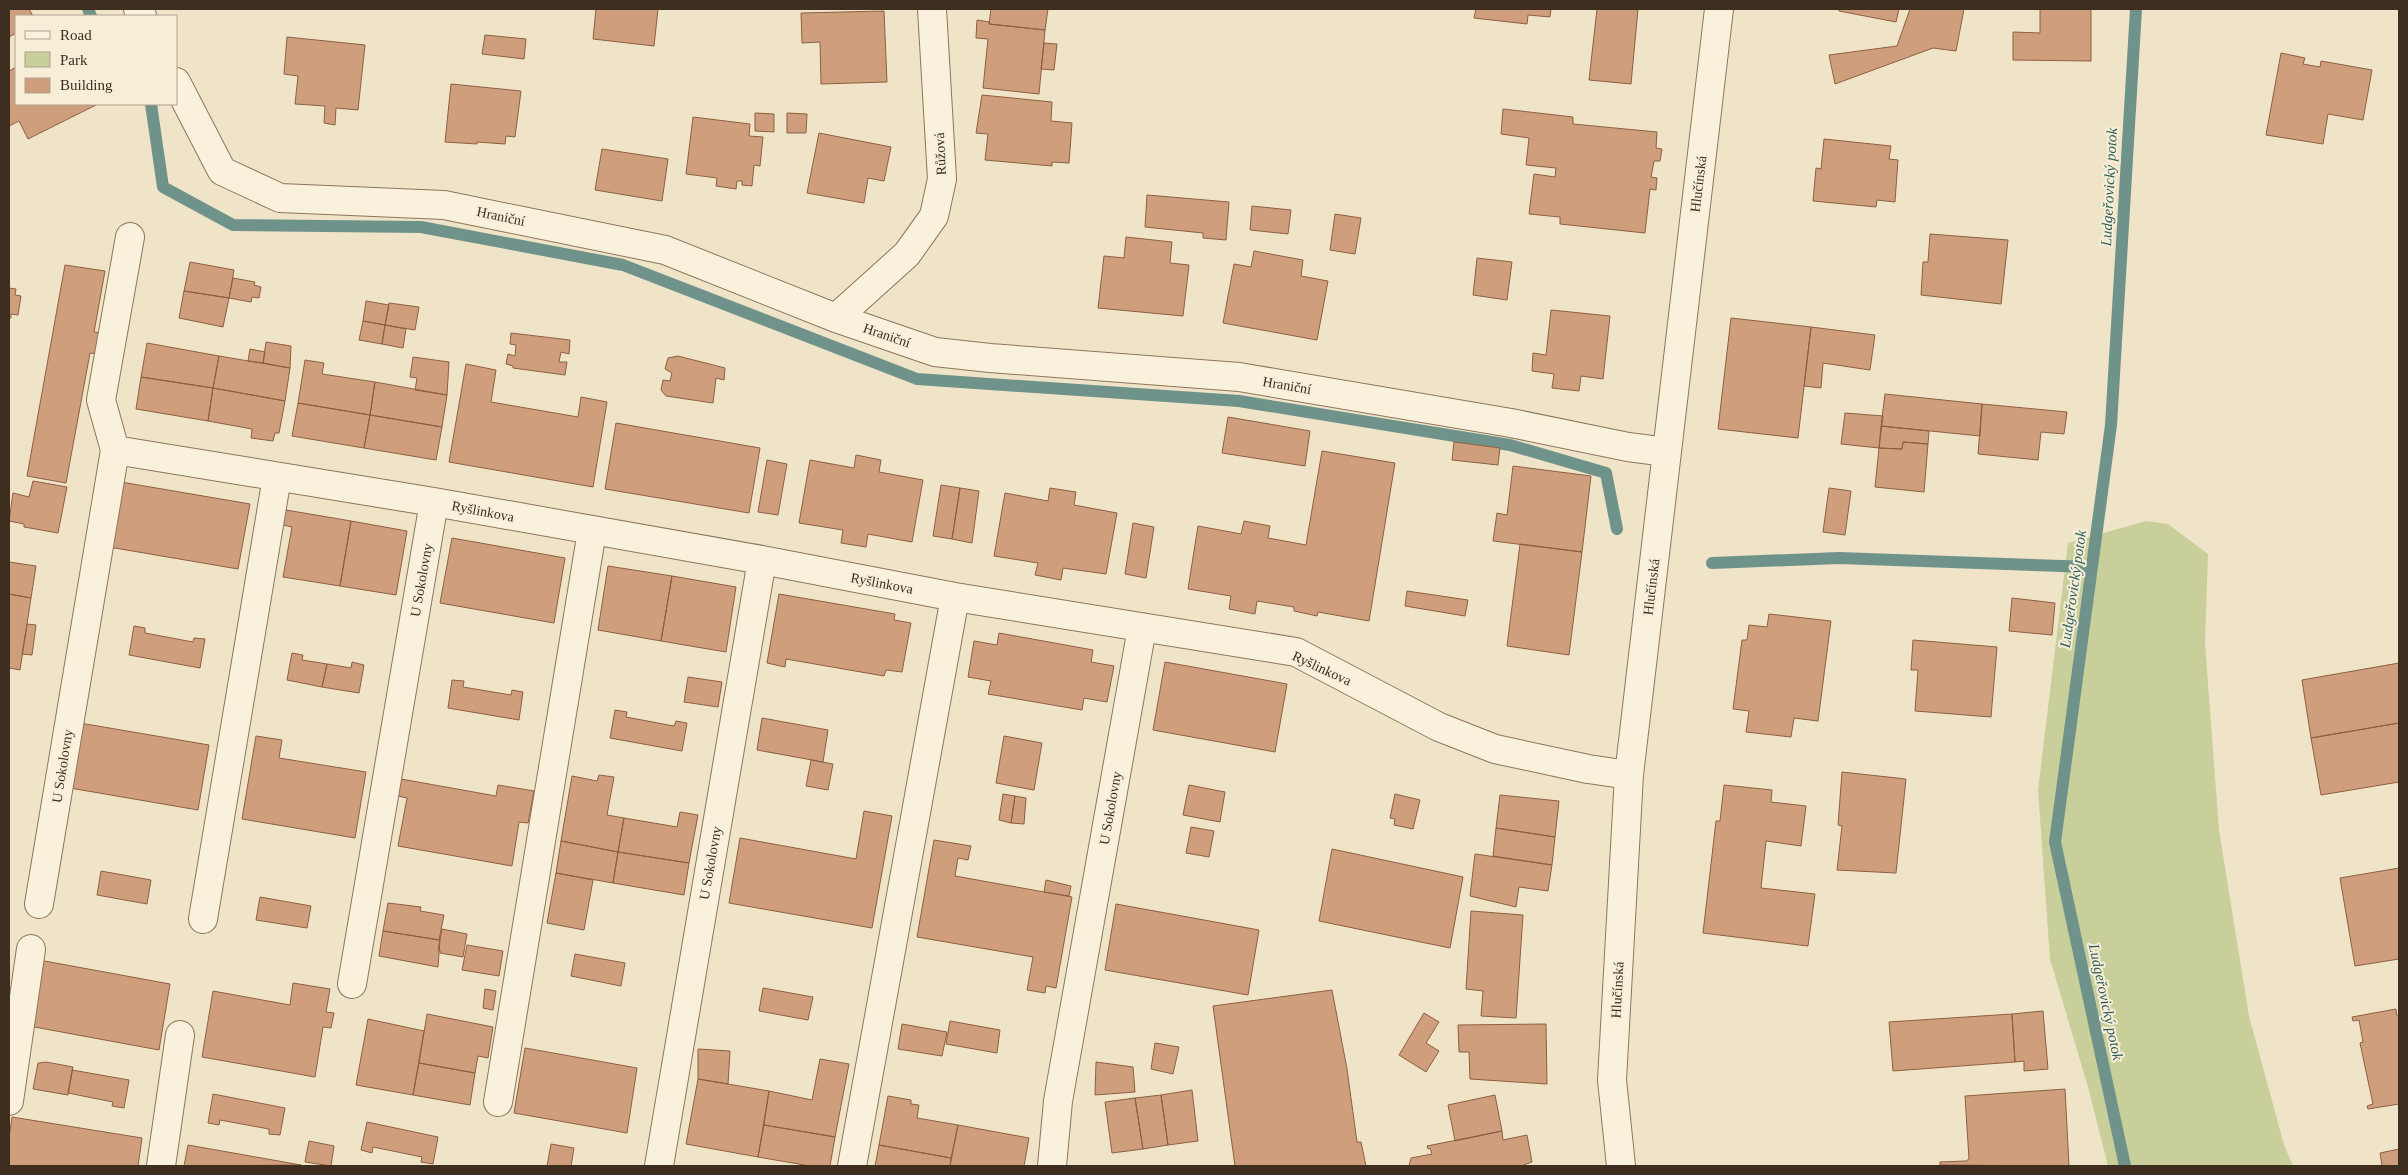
<svg xmlns="http://www.w3.org/2000/svg" width="2408" height="1175" font-family="'Times New Roman',serif">
  <rect width="100%" height="100%" fill="#f0e4c8"/>
  <!-- green -->
  <path fill="#c9cf9b" d="M2146,521l22,3 40,30 -3,89 14,187 30,186 35,129 9,21h-185l-20,-79 -38,-128 -12,-169 30,-247z"/>
  <g fill="none" stroke-linecap="round" stroke-linejoin="round">
    <!-- stream -->
    <path stroke="#6f938a" stroke-width="12" d="M88,9l3,7
      M151,104l12,83 70,38 188,2 202,38 294,114 322,22 271,44 96,28 11,56
      M1712,563l127,-5 252,9
      M2125,1166l-70,-324 56,-417 25,-416"/>
  </g>
  <!-- building -->
  <path fill="#cf9f7d" stroke="#8d5f41" d="M9,9h20l4,7h-17v17l-7,4z
    M596,9h62l-4,37 -61,-7z
    M991,9h57l-3,21 -56,-6z
    M1476,9h75l-1,8 -22,-2 -1,9 -53,-6z
    M1597,9h41l-7,75 -42,-4z
    M1839,9h60l-3,13 -57,-11z
    M1910,9h54l-8,42 -23,-3 -98,36 -6,-29 68,-9z
    M2040,9h51v52l-78,-1v-28l27,1z
    M884,11l3,71 -66,2 -1,-42 -18,1 -1,-30z
    M977,20l13,2 -1,2 56,6 -6,64 -56,-6 5,-49 -12,-1z
    M485,35l41,4 -2,20 -42,-5z
    M287,37l78,8 -7,65 -22,-2 -1,17 -11,-2 1,-17 -30,-2 3,-28 -14,-2z
    M1044,43l13,1 -3,26 -13,-1z
    M2281,53l24,5 -2,6 17,3 1,-6 51,9 -9,50 -35,-6 -5,30 -57,-9z
    M16,67v37h82l-70,35 -9,-18 -10,5v-55z
    M451,84l70,7 -6,46 -9,-1 -1,8 -28,-2v2l-32,-2z
    M982,95l70,7 -1,19 21,2 -3,40 -17,-1v4l-67,-6 3,-26 -12,-1z
    M1503,109l70,8v7l84,8 -1,16 6,1 -2,12h-6l-3,16 6,1 -1,12 -6,-1 -5,44 -85,-9v-7l-31,-3 5,-40 21,3 1,-9 -30,-3 3,-27 -28,-4z
    M755,113l19,1v18l-19,-1z
    M787,113l20,1 -1,19h-19z
    M693,117l57,7 -1,12 14,1 -3,29 -6,-1 -2,21 -10,-1v-4h-5l-1,8 -20,-3 1,-8 -31,-4z
    M819,133l72,14 -7,34 -16,-3 -4,25 -57,-10z
    M1824,139l67,7 -2,13 9,1 -3,42 -18,-2 -1,7 -63,-6 3,-33 5,1z
    M602,149l66,10 -6,42 -67,-11z
    M1147,195l82,7 -3,38 -23,-2v-5l-58,-6z
    M1252,206l39,4 -3,24 -38,-4z
    M1335,214l26,4 -6,36 -25,-4z
    M1930,234l78,6 -7,64 -80,-9 2,-33h5z
    M1126,237l46,5 -2,21 19,2 -6,51 -85,-8 6,-52 20,2z
    M1254,251l49,9 -2,16 27,5 -11,59 -94,-17 11,-59 17,3z
    M1477,258l35,4 -5,38 -34,-5z
    M190,262l44,8 -5,28 -45,-7z
    M65,265l40,6 -11,61 9,1 -4,21 -9,-1 -24,130 -39,-7z
    M233,278l22,4 -1,3 7,2 -2,11 -7,-1 -1,5 -22,-4z
    M9,288l7,1 -1,6 6,1 -3,19 -7,-1v4h-2z
    M184,291l45,7 -6,29 -44,-9z
    M366,301l23,4 -4,20 -22,-4z
    M389,303l30,4 -4,23 -30,-5z
    M1551,310l59,6 -7,63 -22,-3 -2,15 -27,-3 2,-14 -22,-3 1,-18 13,2z
    M1731,318l80,9 -13,111 -80,-9z
    M363,321l22,4 -3,19 -23,-4z
    M385,325l21,4 -3,19 -21,-4z
    M1811,327l64,8 -5,35 -47,-7 -2,25 -17,-2z
    M511,333l59,7 -1,14 -8,-2 -2,10h8l-2,13 -52,-7v-2l-7,-2 2,-10 7,2 1,-11 -6,-1z
    M266,342l25,4 -1,22 -27,-5z
    M147,343l72,13 -6,32 -72,-11z
    M250,349l15,3 -2,11 -15,-2z
    M219,356l71,12 -5,33 -72,-13z
    M678,356l47,12 -1,12 -8,-2 -3,25 -47,-7 -5,-6 2,-10 7,1 2,-8 -7,-4 3,-11z
    M413,357l36,5 -2,33 -32,-5 2,-12 -7,-1z
    M305,360l19,3 -2,11 53,8 -5,33 -72,-12z
    M466,364l30,6 -5,32 87,15 3,-20 26,5 -14,85 -144,-25z
    M141,377l72,11 -5,33 -72,-12z
    M375,382l72,13 -5,32 -72,-12z
    M213,388l72,13 -6,32h-4l-2,8 -22,-3 1,-9 -44,-8z
    M1885,394l97,10 -2,32 -99,-10z
    M298,403l72,12 -6,33 -72,-12z
    M1982,404l85,8 -3,22 -23,-2 -3,28 -60,-6z
    M1845,413l38,3 -4,32 -38,-4z
    M370,415l72,12 -6,33 -72,-12z
    M1228,417l82,14 -5,35 -83,-13z
    M616,423l144,25 -11,65 -144,-24z
    M1881,426l48,5 -1,13 -25,-2 -1,7 -23,-1z
    M1454,442l46,6 -2,17 -46,-5z
    M1903,442l25,2 -4,48 -49,-5 4,-39 23,1z
    M1322,451l73,12 -26,158 -51,-9 -1,4 -23,-5v-4l-37,-6 -2,13 -26,-5 2,-13 -43,-7 10,-63 43,8 3,-13 26,5 -2,12 38,7z
    M856,455l25,5 -2,12 44,8 -11,62 -44,-8 -2,13 -25,-4 2,-13 -44,-7 11,-63 44,8z
    M767,460l20,4 -9,51 -20,-3z
    M1513,466l78,10 -9,76 -89,-11 4,-28 10,2z
    M33,481l34,6 -9,46 -34,-6v-3l-15,-3 4,-28 16,4z
    M121,482l129,22 -12,65 -129,-22z
    M941,485l19,3 -8,51 -19,-3z
    M960,488l19,3 -7,52 -20,-4z
    M1050,488l26,4 -2,13 43,8 -11,61 -43,-6 -2,12 -26,-5 3,-12 -44,-7 11,-63 43,8z
    M1829,488l22,3 -6,44 -22,-3z
    M286,510l65,11 -11,65 -57,-9 9,-50 -9,-2z
    M351,521l56,10 -11,64 -56,-9z
    M1133,523l21,4 -8,51 -21,-4z
    M452,538l113,20 -11,65 -114,-20z
    M1520,544l62,8 -13,103 -62,-9z
    M9,562l27,4 -5,32 -22,-4z
    M608,566l64,10 -11,65 -63,-11z
    M672,576l64,11 -10,65 -65,-11z
    M1407,591l61,9 -3,16 -60,-10z
    M9,594l22,4 -11,72 -11,-2z
    M779,594l116,20 -1,6 17,3 -9,49 -16,-2 -2,6 -98,-17 -1,8 -18,-4z
    M2012,598l43,5 -3,32 -43,-4z
    M1769,614l62,7 -13,100 -24,-3 -3,19 -45,-5 3,-21 -16,-2 9,-69h5l2,-15 18,2z
    M27,624l9,1 -4,30 -10,-1z
    M134,626l11,2v5l48,9 1,-4 11,1 -5,29 -71,-13z
    M999,633l94,17 -2,12 23,4 -7,36 -23,-4 -2,12 -94,-16 3,-13 -23,-4 6,-36 23,4z
    M1913,640l84,7 -6,70 -76,-6 3,-41h-7z
    M292,653l11,2 -1,5 25,4 -5,23 -35,-7z
    M352,662l12,3 -5,28 -37,-6 5,-23 24,4z
    M1165,662l122,22 -12,68 -122,-22z
    M2399,663v60l-88,15 -9,-58z
    M688,677l34,5 -4,25 -34,-5z
    M452,680l12,1 -1,6 48,8 1,-5 11,2 -4,28 -71,-12z
    M615,710l12,2 -1,5 48,9 2,-5 11,2 -5,28 -72,-13z
    M762,718l66,12 -5,32 -66,-12z
    M80,723l129,22 -11,65 -128,-22z
    M2399,723v59l-78,13 -10,-57z
    M256,736l26,4 -3,18 87,14 -11,66 -113,-19z
    M1004,736l38,7 -8,47 -38,-7z
    M811,760l22,4 -5,26 -22,-4z
    M1842,772l64,7 -10,94 -59,-3 5,-44 -4,-1z
    M599,775l15,2 -7,38 17,3 -6,34 -57,-11 11,-65 25,5z
    M401,779l95,17 2,-11 36,6 -6,32 -9,-1 -7,44 -114,-20 9,-48 -9,-2z
    M1189,785l36,7 -5,30 -37,-7z
    M1724,785l48,5 -1,12 35,4 -5,40 -35,-5 -5,47 54,6 -7,52 -105,-13 13,-112h4z
    M1003,794l12,2 -4,27 -12,-3z
    M1395,794l25,6 -7,29 -19,-4 1,-6 -5,-1z
    M1500,795l59,6 -4,36 -59,-9z
    M1015,796l11,2 -2,26 -13,-1z
    M864,811l28,5 -20,112 -143,-25 11,-65 116,21z
    M680,812l18,3 -9,48 -71,-11 6,-34 53,9z
    M1191,827l23,4 -5,26 -23,-4z
    M1496,828l59,9 -3,28 -59,-9z
    M934,840l37,6 -3,14 -10,-2 -3,18 117,21 -16,91 -10,-2 -1,7 -18,-3 6,-33 -116,-20z
    M561,841l57,11 -5,31 -57,-10z
    M1332,849l131,28 -13,71 -131,-27z
    M618,852l71,11 -5,32 -71,-12z
    M1475,854l77,11 -4,26 -29,-4 -3,20 -46,-11z
    M2399,868v91l-44,7 -15,-88z
    M101,871l50,9 -4,24 -50,-9z
    M556,873l37,7 -9,50 -37,-7z
    M1046,880l25,6 -2,10 -25,-4z
    M260,897l51,9 -4,22 -51,-8z
    M388,903l33,4 -1,4 24,4 -5,25 -56,-9z
    M1116,904l143,26 -11,65 -143,-25z
    M1471,911l52,4 -7,103 -35,-2 2,-25 -17,-2z
    M442,929l25,5 -4,23 -23,-4v-3h-2z
    M383,931l57,9 -2,27 -59,-11z
    M467,945l36,6 -4,25 -37,-6z
    M575,954l50,9 -4,23 -50,-10z
    M39,960l131,24 -11,66 -130,-24z
    M293,983l37,6 -4,23 8,1 -3,15 -8,-1 -8,50 -113,-20 11,-66 77,14z
    M763,988l50,9 -5,23 -49,-9z
    M485,989l11,2 -3,19 -10,-2z
    M1332,990l15,79 10,73h4l5,24h-131l-22,-160z
    M2396,1009l1,7h2v88l-31,5 -1,-3 6,-2 -13,-61 3,-1 -4,-22 -6,1 -1,-4z
    M2043,1011l5,58 -24,2v-10l-9,1 -3,-48z
    M1424,1013l15,9 -13,21 13,8 -13,21 -27,-17z
    M427,1014l66,13 -5,31 -10,-2 -3,17 -56,-10z
    M2012,1014l3,48 -122,9 -4,-49z
    M368,1019l56,12 -11,64 -57,-10z
    M950,1021l50,9 -3,23 -51,-9z
    M902,1024l45,8 -5,24 -44,-7z
    M1546,1024l1,60 -77,-5 -1,-27h-10l-1,-27z
    M1155,1043l24,4 -6,27 -22,-5z
    M525,1048l112,20 -10,65 -113,-20z
    M698,1049l32,2 -2,33 -30,-5z
    M820,1059l29,5 -14,73 -71,-12 5,-34 43,9z
    M46,1062l27,5 -5,28 -35,-6 5,-26z
    M1096,1062l37,5 2,25 -40,3z
    M419,1063l56,10 -5,32 -57,-10z
    M72,1070l57,10 -5,28 -12,-2 1,-4 -45,-9z
    M698,1079l71,12 -11,66 -72,-13z
    M2065,1089l4,77 -129,-1v-3l26,-1 3,-2 -4,-63z
    M1192,1090l6,51 -30,4 -7,-50z
    M213,1094l72,14 -5,27 -11,-1v-5l-49,-9 -1,5 -11,-2z
    M1161,1095l7,50 -25,4 -8,-51z
    M1495,1095l7,36 -47,10 -7,-36z
    M888,1096l23,4v4l8,1 -2,13 41,7 -7,33 -72,-13z
    M1135,1098l8,51 -31,4 -7,-51z
    M12,1117l130,21 -4,28h-129v-28z
    M367,1122l71,15 -5,27 -12,-2 1,-5 -49,-10 -1,6 -11,-3z
    M764,1125l71,12 -5,29h-20l-52,-9z
    M958,1125l71,13 -5,28h-74z
    M1502,1131l1,9 24,-5 5,27 -11,4h-112l2,-8 21,-4 -2,-6 -2,1 -1,-3z
    M309,1141l25,5 -3,20 -26,-4z
    M551,1144l23,4 -3,18h-24z
    M188,1145l113,20 -117,1z
    M879,1145l72,13 -1,8h-75z
    M2399,1149v17h-17l-2,-13z"/>
  <g fill="none" stroke-linecap="round" stroke-linejoin="round">
    <!-- minor casing -->
    <g stroke="#8d765c" stroke-width="30">
      <path id="minor" d="M138,9l4,7
        M176,82l46,89 58,27 164,7 221,45 171,68 99,34 55,6 249,19 272,46 117,24 39,5
        M836,318l71,-64 27,-38 8,-37 -10,-170
        M115,450l319,52 328,58 193,37 341,55 143,75 56,22 93,20 41,6
        M39,904l76,-454 -14,-50 29,-163
        M203,919l74,-442
        M352,984l82,-482
        M9,1101l22,-152
        M498,1102l94,-571
        M161,1166l19,-131
        M659,1166l103,-606
        M852,1166l103,-569
        M1052,1166l6,-65 84,-473
        M1621,1166l-9,-86 17,-305 90,-766"/>
    </g>
    <!-- minor -->
    <use href="#minor" stroke="#faf1dc" stroke-width="28"/>
  </g>
  <g text-anchor="middle" stroke-width="4" stroke-linejoin="round" paint-order="stroke">
    <!-- street labels -->
    <g font-size="14" fill="#3d2e20" stroke="#f7eed8">
      <text transform="translate(940 154) rotate(-93)" y="5">Růžová</text>
      <text transform="translate(1698 184) rotate(-83)" y="5">Hlučínská</text>
      <text transform="translate(501 216) rotate(12)" y="5">Hraniční</text>
      <text transform="translate(887 335) rotate(19)" y="5">Hraniční</text>
      <text transform="translate(1287 385) rotate(10)" y="5">Hraniční</text>
      <text transform="translate(483 511) rotate(11)" y="5">Ryšlinkova</text>
      <text transform="translate(421 580) rotate(-80)" y="5">U Sokolovny</text>
      <text transform="translate(882 583) rotate(11)" y="5">Ryšlinkova</text>
      <text transform="translate(1651 587) rotate(-83)" y="5">Hlučínská</text>
      <text transform="translate(1322 668) rotate(25)" y="5">Ryšlinkova</text>
      <text transform="translate(62 766) rotate(-81)" y="5">U Sokolovny</text>
      <text transform="translate(1110 808) rotate(-80)" y="5">U Sokolovny</text>
      <text transform="translate(710 863) rotate(-80)" y="5">U Sokolovny</text>
      <text transform="translate(1617 990) rotate(-87)" y="5">Hlučínská</text>
    </g>
    <!-- water labels -->
    <g font-size="15" font-style="italic" fill="#2f5d5a" stroke="#f7eed8">
      <text transform="translate(2109 187) rotate(-87)" y="5">Ludgeřovický potok</text>
      <text transform="translate(2073 589) rotate(-82)" y="5">Ludgeřovický potok</text>
      <text transform="translate(2106 1002) rotate(78)" y="5">Ludgeřovický potok</text>
    </g>
  </g>
  <!-- border -->
  <rect width="2408" height="1175" fill="none" stroke="#3d2e20" stroke-width="20"/>
  <!-- legend -->
  <rect x="15" y="15" width="162" height="90" fill="#f7eed8" stroke="#ada18e"/>
  <rect x="25" y="31" width="25" height="8" fill="#faf1dc" stroke="#ada18e"/>
  <text x="60" y="40" font-size="15" fill="#3d2e20">Road</text>
  <rect x="25" y="52" width="25" height="15" fill="#c9cf9b" stroke="#ada18e"/>
  <text x="60" y="65" font-size="15" fill="#3d2e20">Park</text>
  <rect x="25" y="78" width="25" height="15" fill="#cf9f7d" stroke="#ada18e"/>
  <text x="60" y="90" font-size="15" fill="#3d2e20">Building</text>
</svg>
